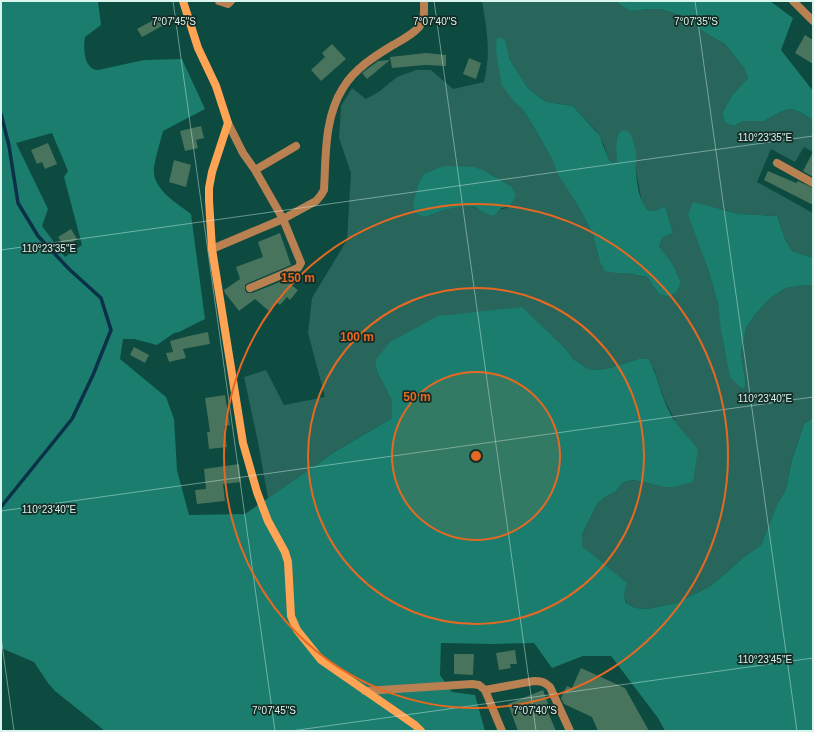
<svg xmlns="http://www.w3.org/2000/svg" width="814" height="732" font-family="Arial,sans-serif">
  <rect width="100%" height="100%" fill="#0d4a40"/>
  <!-- green -->
  <path fill="#28655b" fill-rule="evenodd" d="M482,1h133l15,10 20,-2h10l20,6 27,19 18,10 19,24 4,10 -15,16 -11,19 3,10 9,3 9,-5h21l18,-10 10,-2 10,4 11,7v32l-9,-5 -9,15 -24,-13 -14,33 56,31v45l-21,-7 -7,-12 -8,-23 -38,-2 -18,-5 -13,60 10,35 7,47 16,38 5,-4 -5,-32 5,-25 8,-12 15,-17 17,-11 20,-3 7,1v132l-9,6 -12,36 -6,29 -9,16 -16,40 -17,12 -32,28 -35,18 -30,6 -11,-1 -9,-5c-7,-23 -27,-41 -45,-57v-10l15,-32 8,-7 11,-6 7,-9 11,-2 30,7 11,-67 -10,-19 -11,-32 -16,-10 -28,9 -11,2 -11,-1 -15,-10 -7,-10 -44,-41 -147,53 2,10 15,30v17l-59,35 -65,45 -10,-56 -14,-65 22,-7 18,35 41,-8 -17,-64 4,-35 35,-58 4,-67 -12,-35 2,-32 11,-18 14,11 14,-8 17,-14 19,-7h15l22,19 31,-7c7,-30 3,-51 -2,-81zM505,41l5,19 17,27 13,11 7,4 26,4 23,25 8,14 5,15 4,3 4,-2v-21l19,20v11l6,32 8,8h5l10,-5 8,27 -10,4 -4,9 13,17 9,19 -4,10 -8,5 -10,-3 -12,-17 -21,-4h-10l-16,-11 -8,-30 -15,-28 -17,-28 -9,-19 -22,-38 -6,-9 -8,-7zM485,171l26,15 -4,22 -23,5c-3,-2 -6,-4 -8,-5 -14,-6 -38,4 -51,9z"/>
  <!-- forest -->
  <path fill="#1a7d6e" fill-rule="evenodd" d="M1,1h97l3,24 -16,12c-2,11 -1,33 13,33l46,-10 38,-1 23,50 -42,22c-3,12 -7,24 -9,36 -3,22 23,36 37,47l14,105 -26,13 -5,1 -17,12 -23,-6h-11l-3,20 46,38 8,22 3,51 12,45 56,-1 88,-61 59,-35v-17l-15,-30 -2,-10 15,-19 48,-26 84,-9 44,42 7,10 15,10 11,1 11,-2 28,-9h10c10,16 12,33 20,50 7,15 20,28 30,40l-5,33 -19,5h-10l-30,-7 -11,2 -7,9 -11,6 -8,7 -15,31v11l45,37 -3,11 2,9 10,5 11,1 30,-6 35,-18 32,-28 17,-12 16,-40 9,-16 6,-29 12,-36 9,-6v313h-148l-7,-13 -47,-62h-28l-31,12 -18,-25 -42,1 -51,-1 -1,32 12,17 23,3 10,36h-380l-50,-40 -7,-8 -14,-21 -33,-14zM52,133l16,38 -4,6 18,68 -17,12 -23,-31 6,-17 -32,-66z
    M615,1h155l23,17 -12,32 32,41v29l-11,-7 -10,-4 -10,2 -18,10h-21l-9,5 -9,-3 -3,-10 11,-19 15,-16 -4,-10 -19,-24 -18,-10 -27,-19 -20,-6h-10l-20,2z
    M500,37l5,3 5,20 17,27 13,11 7,4 26,4 26,29 10,25 4,3 4,-2c0,-7 -4,-35 10,-30 3,1 5,4 5,7 2,6 4,12 4,18 1,5 -1,10 0,15 1,14 3,32 14,40h5l10,-5 8,27 -10,4 -4,9 13,17 9,19 -4,10 -8,5 -10,-3 -12,-17 -21,-4h-10l-11,-2 -5,-9 -8,-30 -15,-28 -18,-28 -8,-19 -22,-38 -6,-9 -8,-7 -13,-18 -4,-20 -2,-16 1,-10z
    M444,166l30,1 11,4 26,15 5,9c-4,8 -5,12 -15,13l-7,8 -10,-3 -9,-6 -11,-1 -20,4 -19,7 -10,-4 -2,-10 6,-20 5,-9z
    M693,202l46,12 38,2 8,23 7,12 21,7v28l-7,-1 -20,3 -17,11 -15,17 -8,12 -5,25 5,32 -4,4 -12,-12 -9,-47 -3,-26 -10,-35 -20,-54z"/>
  <g fill="none" stroke-linecap="round" stroke-linejoin="round">
    <!-- stream -->
    <path stroke="#0a3148" stroke-width="3.5" d="M1,114l8,32 9,57 20,33 31,33 32,29 10,32 -18,45 -21,44 -71,88"/>
  </g>
  <!-- building -->
  <path fill="#48735c" d="M159,17l5,8 -22,12 -5,-8z
    M805,35l8,5v24l-18,-11z
    M332,44l14,15 -25,22 -10,-11 14,-13 -3,-4z
    M426,53l20,2v11l-21,-1 -33,3 -2,-11z
    M469,58l12,5 -5,16 -13,-5z
    M390,60l-23,19 -5,-6 16,-12z
    M201,126l3,12 -8,2 2,8 -13,3 -5,-20z
    M48,143l9,21 -12,5 -3,-7 -5,2 -6,-14z
    M813,152v25l-10,-6z
    M174,160l17,5 -5,22 -17,-5z
    M768,171l28,12 2,-2 15,7v17l-49,-25z
    M71,229l6,10 -12,8 -7,-10z
    M280,233l11,32 -43,18 -3,2v5l2,3h5l33,-13 13,10 -8,10 -3,-3 -7,8 -4,-3 -7,9 -14,-12 -16,12 -14,-18 -1,-3 16,-11 -4,-12 27,-10 -5,-15z
    M208,332l2,12 -27,5 3,9 -17,4 -3,-9 7,-1 -3,-11 19,-5z
    M134,347l15,8 -4,8 -15,-8z
    M225,395l5,30 -6,1 3,21 -18,2 -2,-17h3l-5,-34z
    M239,464l2,18 -18,2 2,17 -28,3 -2,-14 11,-1 -2,-20z
    M515,650l2,14h-7l1,4 -12,2 -3,-17z
    M454,654h20l-1,21 -19,-1z
    M581,668l44,20 24,43h-51l-6,-14 -28,-13 -3,-6 6,-12 5,2z
    M543,690l7,19 -3,1 9,21h-38l-10,-27z"/>
  <g fill="none" stroke-linecap="round" stroke-linejoin="round">
    <!-- street -->
    <path stroke="#b98152" stroke-width="8" d="M219,1l9,3 3,-3
      M793,1l20,20
      M228,123l15,30 12,17 28,49 18,44 -3,5 -48,20
      M777,163l36,20
      M255,170l41,-24
      M212,249l71,-30 33,-18 5,-6 3,-5c2,-34 0,-72 19,-102 11,-19 32,-32 50,-43 9,-5 19,-10 26,-18 6,-7 5,-17 5,-26
      M485,690l49,-9c7,0 11,1 16,6l20,44
      M365,691l107,-7 7,1 6,5 17,41"/>
    <!-- secondary -->
    <path stroke="#fea454" stroke-width="8" d="M183,1l15,47 18,38 12,37 -16,49 -3,16v12l3,49 31,194 14,49 11,29 17,31 3,10 3,54 6,14 24,30 94,65 6,6"/>
  </g>
  <!-- ticks -->
  <path fill="none" stroke="#d9f5ee" stroke-width="1" stroke-opacity="0.45" d="M173,1l102,730M434,1l102,730M695,1l102,730M1,250l812,-114M1,511l812,-114M1,637l13,94M291,731l522,-73"/>
  <!-- distance rings -->
  <circle cx="476" cy="456" r="84" fill="#e66923" fill-opacity=".12"/>
  <g fill="none" stroke="#e66923" stroke-width="2">
    <circle cx="476" cy="456" r="84"/>
    <circle cx="476" cy="456" r="168"/>
    <circle cx="476" cy="456" r="252"/>
  </g>
  <g font-size="10" text-anchor="middle" fill="#d9f5ee" stroke="#142b26" stroke-width="3.5" stroke-linejoin="round" paint-order="stroke">
    <text x="174" y="25">7°07'45"S</text>
    <text x="435" y="25">7°07'40"S</text>
    <text x="696" y="25">7°07'35"S</text>
    <text x="765" y="141">110°23'35"E</text>
    <text x="49" y="252">110°23'35"E</text>
    <text x="765" y="402">110°23'40"E</text>
    <text x="49" y="513">110°23'40"E</text>
    <text x="765" y="663">110°23'45"E</text>
    <text x="274" y="714">7°07'45"S</text>
    <text x="535" y="714">7°07'40"S</text>
  </g>
  <circle cx="476" cy="456" r="6" fill="#e66923" stroke="#142b26" stroke-width="2"/>
  <g font-size="12" text-anchor="middle" font-weight="bold" fill="#e66923" stroke="#142b26" stroke-width="3.5" stroke-linejoin="round" paint-order="stroke">
    <text x="298" y="282">150 m</text>
    <text x="357" y="341">100 m</text>
    <text x="417" y="401">50 m</text>
  </g>
  <!-- border -->
  <rect width="814" height="732" fill="none" stroke="#d9f5ee" stroke-width="4"/>
</svg>
